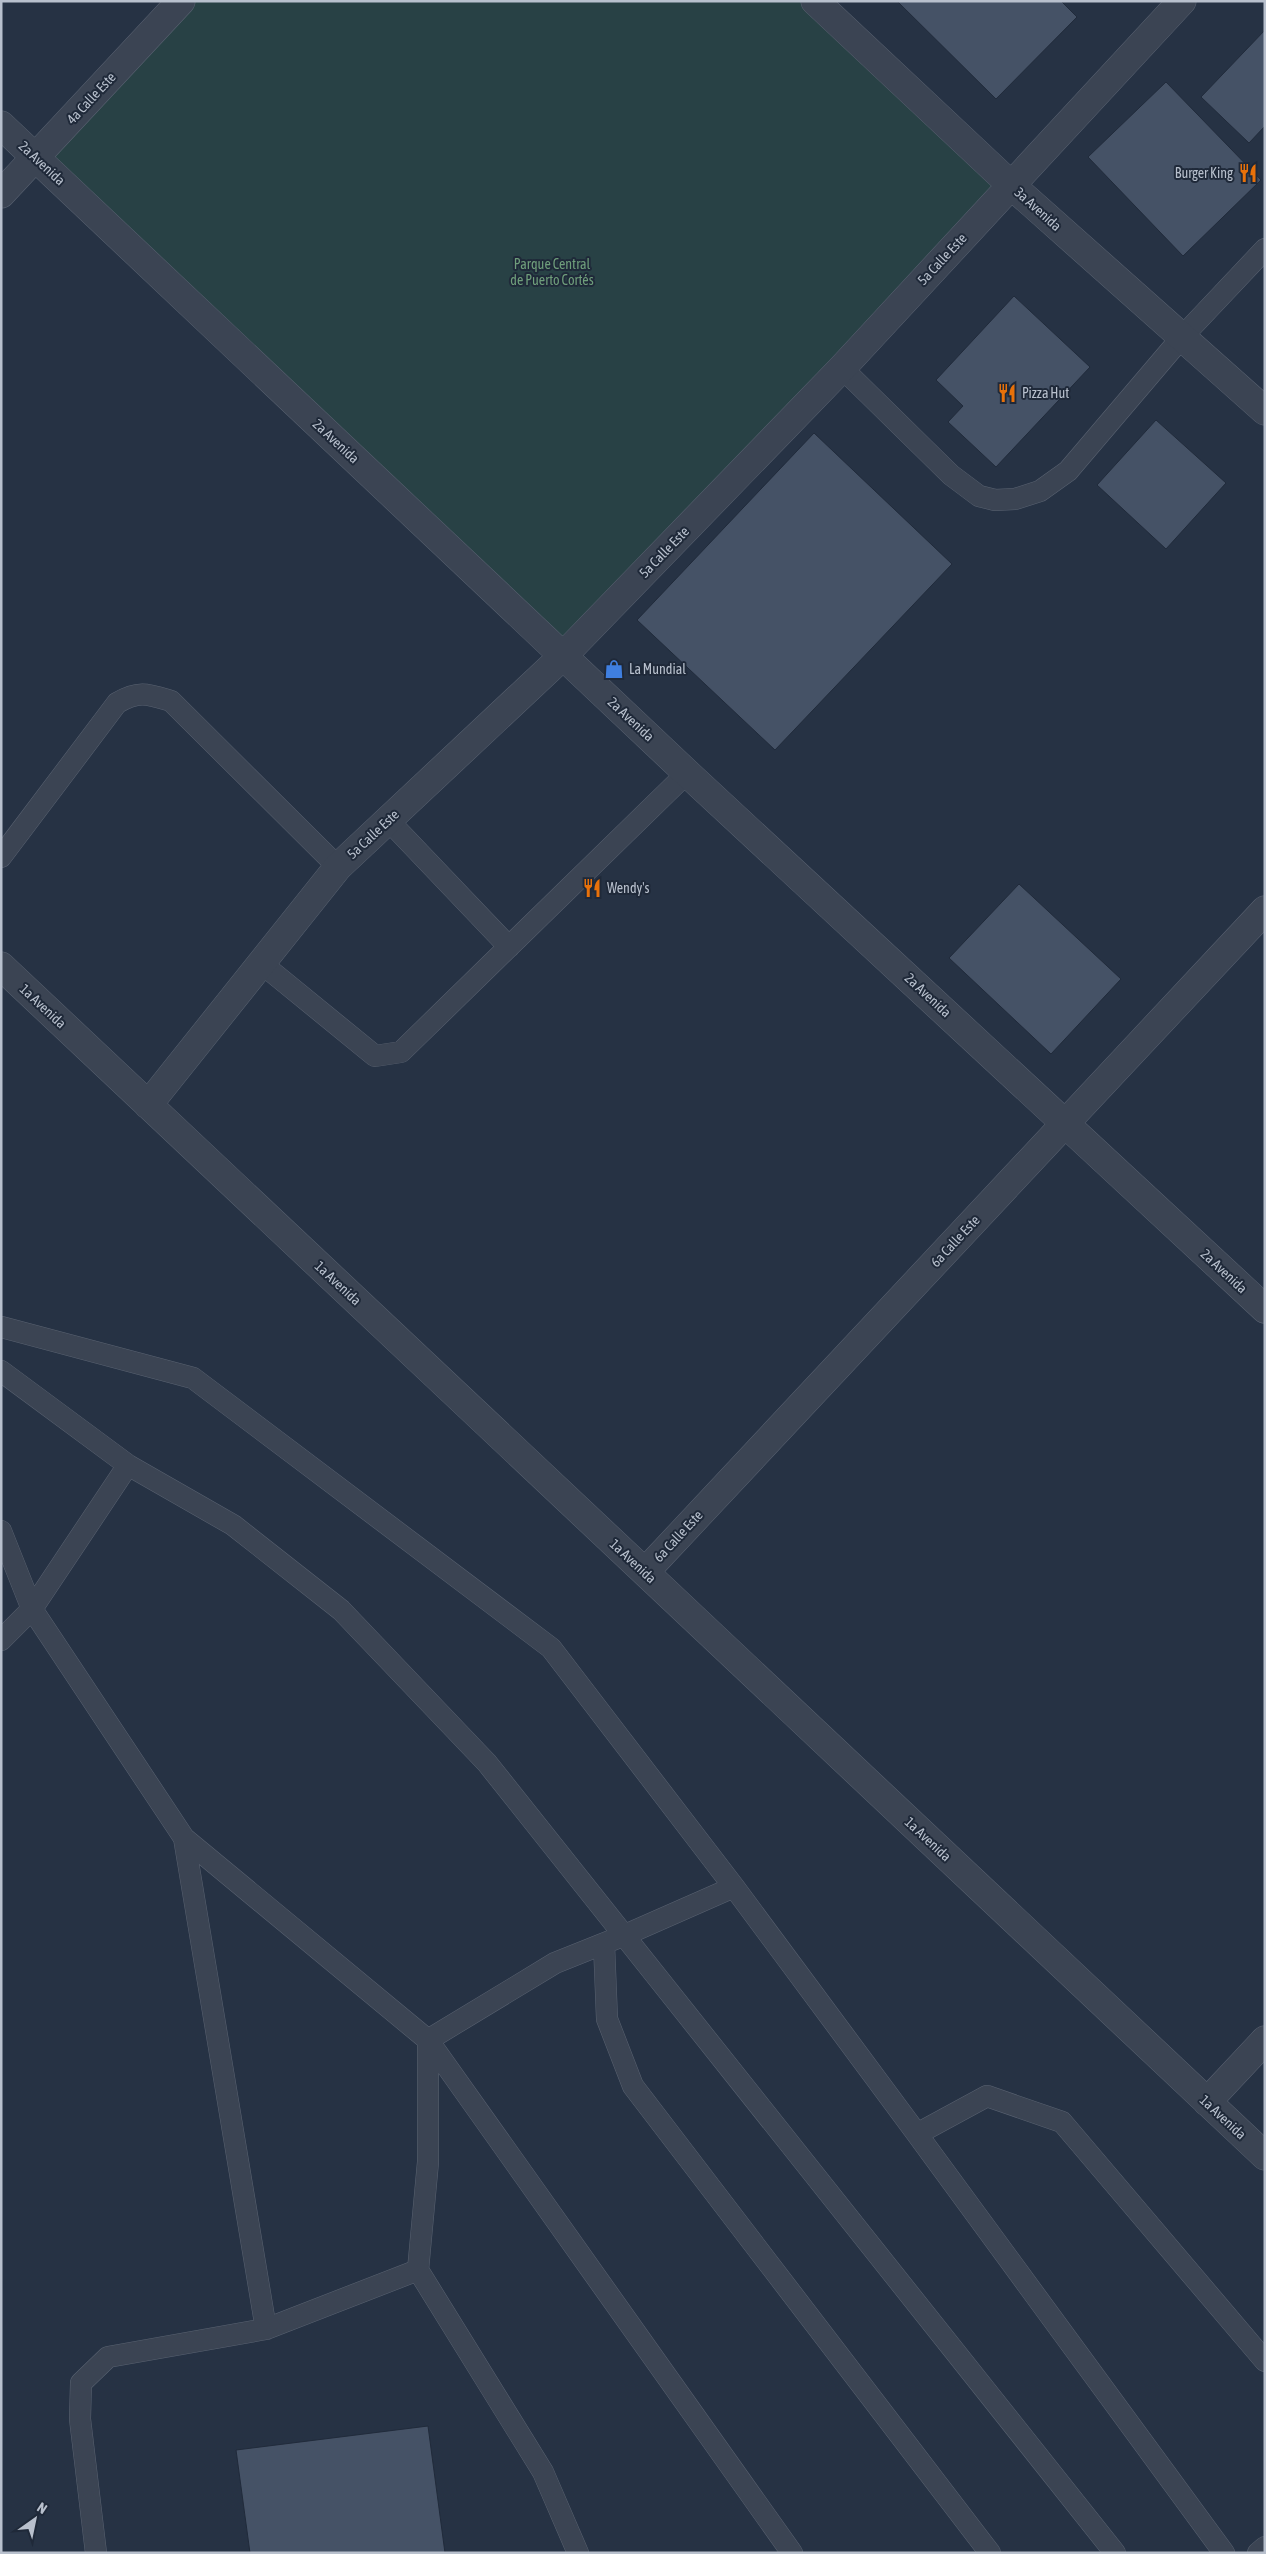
<svg xmlns="http://www.w3.org/2000/svg" width="1266" height="2554" font-family="'Asap Condensed',sans-serif">
  <rect width="100%" height="100%" fill="#263244"/>
  <!-- green -->
  <path fill="#284145" d="M181,1h634l196,184 -448,471 -527,-499z"/>
  <!-- building -->
  <path fill="#455266" stroke="#212b3b" d="M897,1h164l16,16 -81,82z
    M1265,30v96l-16,17 -48,-46z
    M1166,82l95,98 -78,76 -95,-99z
    M1014,296l76,71 -94,100 -48,-45 15,-16 -27,-26z
    M1156,420l70,63 -60,66 -69,-64z
    M814,433l138,131 -177,186 -138,-130z
    M1019,884l102,95 -70,75 -102,-96z
    M428,2426l17,127h-195l-14,-103z"/>
  <g fill="none" stroke-linecap="round" stroke-linejoin="round">
    <!-- service casing -->
    <g stroke="#596271" stroke-width="22">
      <path id="service" d="M842,368l109,107 28,21 16,4 20,-1 25,-8 28,-20 114,-134 83,-88
        M388,820l121,127
        M1,857l116,-154c22,-13 31,-9 54,-2l167,166
        M261,963l114,93 26,-4 286,-279
        M1,1327l192,51 358,270 183,239 183,247 307,419
        M1,1371l127,94 105,60 108,85 146,153 628,790
        M1,1531l31,78 152,229 244,202 364,513
        M1,1640l31,-31 96,-144
        M184,1838l82,491
        M604,1944l3,75 26,67 357,467
        M917,2134l70,-38 75,26 203,239
        M96,2553l-16,-134 1,-36 27,-26 158,-28 152,-59
        M578,2553l-35,-81 -125,-202 10,-108v-122l127,-77 70,-28 109,-48
        M1258,2553l7,-6"/>
    </g>
    <!-- minor casing -->
    <g stroke="#596271" stroke-width="29">
      <path id="minor" d="M815,1l196,184 254,226
        M1,125l686,648 578,536
        M1,194l180,-193
        M1,966l1264,1190
        M148,1105l190,-238 225,-211 279,-288 340,-367
        M645,1572l620,-662
        M1207,2102l58,-62"/>
    </g>
    <!-- service -->
    <use href="#service" stroke="#3b4453" stroke-width="21"/>
    <!-- minor -->
    <use href="#minor" stroke="#3b4453" stroke-width="28"/>
  </g>
  <!-- icons -->
  <defs>
    <g id="restaurant-bare" transform="scale(1.5)"><path d="M-5-6h1v4h1v-4h1v4h1v-4h1v5L-1.5 .5V6h-2V.5L-5-1ZM5-6V6H3V1.5H1.5Q1.5-4 5-6Z" fill="#e8710a" stroke="#1f2939" stroke-width="2.5" paint-order="stroke"/></g>
    <g id="shop-bare" transform="scale(1.5)"><path d="M-5-2.5h2.3a2.7 3.5 0 0 1 5.4 0H5L5.5 6h-11ZM-1.5-2.5h3a1.5 2.3 0 0 0-3 0Z" fill="#3f7fe0" stroke="#1f2939" stroke-width="2.5" paint-order="stroke"/></g>
  </defs>
  <g fill-rule="evenodd">
    <use href="#restaurant-bare" x="1248" y="173"/>
    <use href="#restaurant-bare" x="1007" y="393"/>
    <use href="#shop-bare" x="614" y="669"/>
    <use href="#restaurant-bare" x="592" y="888"/>
  </g>
  <g text-anchor="middle" stroke-width="4" stroke-linejoin="round" paint-order="stroke">
    <!-- street labels -->
    <g font-size="14" fill="#b8c0cd" stroke="#1f2939">
      <text transform="translate(91 98) rotate(-47)" y="5">4a Calle Este</text>
      <text transform="translate(42 163) rotate(43)" y="5">2a Avenida</text>
      <text transform="translate(1038 209) rotate(42)" y="5">3a Avenida</text>
      <text transform="translate(942 259) rotate(-47)" y="5">5a Calle Este</text>
      <text transform="translate(336 441) rotate(43)" y="5">2a Avenida</text>
      <text transform="translate(664 552) rotate(-46)" y="5">5a Calle Este</text>
      <text transform="translate(631 719) rotate(43)" y="5">2a Avenida</text>
      <text transform="translate(373 834) rotate(-43)" y="5">5a Calle Este</text>
      <text transform="translate(928 995) rotate(43)" y="5">2a Avenida</text>
      <text transform="translate(43 1006) rotate(43)" y="5">1a Avenida</text>
      <text transform="translate(955 1241) rotate(-47)" y="5">6a Calle Este</text>
      <text transform="translate(1224 1271) rotate(43)" y="5">2a Avenida</text>
      <text transform="translate(338 1283) rotate(43)" y="5">1a Avenida</text>
      <text transform="translate(678 1536) rotate(-47)" y="5">6a Calle Este</text>
      <text transform="translate(633 1561) rotate(43)" y="5">1a Avenida</text>
      <text transform="translate(928 1839) rotate(43)" y="5">1a Avenida</text>
      <text transform="translate(1223 2117) rotate(43)" y="5">1a Avenida</text>
    </g>
    <!-- poi labels -->
    <g font-size="14" fill="#b8c0cd" stroke="#1f2939" text-anchor="start">
      <text x="1233" y="178" text-anchor="end">Burger King</text>
      <text x="1022" y="398">Pizza Hut</text>
      <text x="629" y="674">La Mundial</text>
      <text x="607" y="893">Wendy's</text>
    </g>
    <!-- park labels -->
    <g font-size="14" fill="#6f9e7b" stroke="#1f2939">
      <text x="552" y="269">Parque Central<tspan x="552" dy="16">de Puerto Cortés</tspan></text>
    </g>
  </g>
  <!-- border -->
  <rect width="1266" height="2554" fill="none" stroke="#b8c0cd" stroke-width="5"/>
  <!-- north arrow -->
  <g transform="translate(35 2519) rotate(33)" stroke="#1f2939" stroke-width="4" paint-order="stroke">
  <path d="M0-4L9 19L0 12L-9 19Z" fill="#b8c0cd"/>
  <text y="-8" font-size="14" font-weight="bold" text-anchor="middle" fill="#b8c0cd">N</text>
  </g>
</svg>
